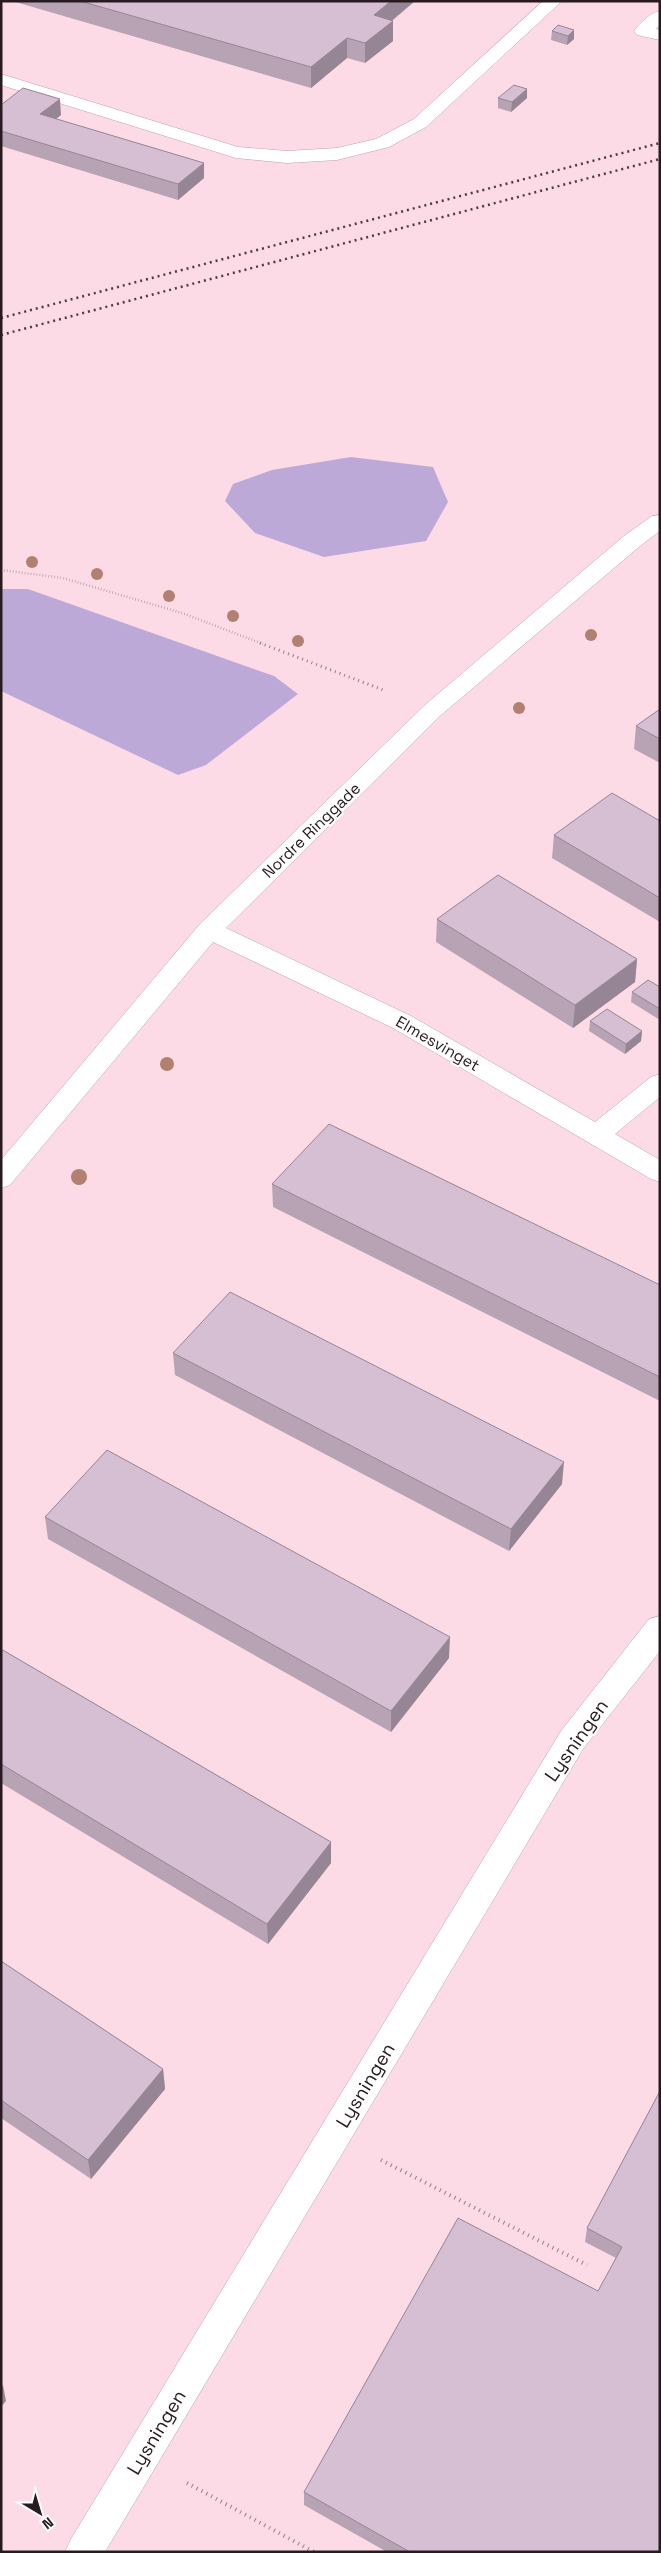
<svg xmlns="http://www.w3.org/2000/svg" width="661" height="2553" font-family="'Space Grotesk',sans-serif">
  <rect width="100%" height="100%" fill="#fddbe6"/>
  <!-- water -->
  <path fill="#bca9d7" d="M351,457l82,10 15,35 -22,39 -102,16 -69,-24 -30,-32 8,-17 39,-14z
    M1,589h27l246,87 24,18 -92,71 -28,10 -177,-84z"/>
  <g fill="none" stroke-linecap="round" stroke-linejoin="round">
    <!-- minor casing -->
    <g stroke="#c0a1ab" stroke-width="1">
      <path id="minor" d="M543,1h19l-136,126 -37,20 -52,13 -50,3 -51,-5 -235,-73v-11l237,73 49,4 50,-3 39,-9 38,-20z
        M660,11v14l-4,4 4,1v10l-23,-5 -3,-4c6,-8 16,-18 26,-20z
        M660,515v16l-20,15 -199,169 -215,213 185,88 184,106 56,-45 9,-3v23l-45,37 45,26v22l-9,-3 -258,-151 -180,-86 -203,243 -9,3v-28l199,-236 225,-219 199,-169 28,-20z
        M660,1616v35l-77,98 -478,803h-40l6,-13 490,-808 88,-112z"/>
    </g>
    <!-- path-far2 -->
    <path stroke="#947d85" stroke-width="2.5" stroke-dasharray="0.5 2.5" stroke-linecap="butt" d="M1,570l62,8 119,35 81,31"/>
    <!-- path-far1 -->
    <path stroke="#947d85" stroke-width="3" stroke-dasharray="1 4" stroke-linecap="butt" d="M260,643l126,48"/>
    <!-- path -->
    <path stroke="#947d85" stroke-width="4" stroke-dasharray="1 4.5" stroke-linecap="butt" d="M381,2160l206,105
      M187,2483l127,69"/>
    <!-- minor -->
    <use href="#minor" fill="#fff" fill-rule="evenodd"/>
    <!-- rail -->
    <path stroke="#4b3b40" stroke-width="2.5" stroke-dasharray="2 4" stroke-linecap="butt" d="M1,318l659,-175
      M1,335l659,-176"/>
  </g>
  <!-- trees -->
  <g fill="#b08070">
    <circle cx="32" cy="562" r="6"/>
    <circle cx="97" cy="574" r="6"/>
    <circle cx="169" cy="596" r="6"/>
    <circle cx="233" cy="616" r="6"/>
    <circle cx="591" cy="635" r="6"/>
    <circle cx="298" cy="641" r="6"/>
    <circle cx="519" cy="708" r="6"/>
    <circle cx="167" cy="1064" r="7"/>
    <circle cx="79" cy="1177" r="8"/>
  </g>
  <!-- wall -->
  <path fill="#b8a3b5" d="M12,1h403l-23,20h1v20l-28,22 -18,-5 -36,30z
    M558,25l16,14 -7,6 -16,-5 1,-9z
    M527,89v9l-16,14 -13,-4v-10z
    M1,105l60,10 -5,4 148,59 -26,22 -177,-54z
    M660,709v54l-26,-14 2,-23z
    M660,821v101l-108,-64 2,-23z
    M437,919l200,40 -2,23 -62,46 -137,-86z
    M660,987v33l-29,-18 1,-10z
    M590,1021l52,10 -1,10 -16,13 -36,-23z
    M272,1184l388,101v116l-387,-194z
    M173,1353l389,131 -53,67 -334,-176z
    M45,1517l404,141 -58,74 -343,-193z
    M1,1649l330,193v21l-63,81 -267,-161z
    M1,1961l162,108 2,20 -74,90 -90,-61z
    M660,2091v461h-273l-83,-47v-13l294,-201 18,-33 -31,-16 2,-14z"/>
  <!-- shaded-wall -->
  <path fill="#968594" d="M391,1h24l-41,34v-20z
    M393,21v20l-28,22v-20z
    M574,30v9l-7,6 1,-9z
    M347,38v20l-36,30v-21z
    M527,89v9l-16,14 1,-10z
    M60,99l1,16 -20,15 -1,-16z
    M204,163v15l-26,22v-16z
    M637,959l-2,23 -62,46 2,-23z
    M642,1031l-1,10 -16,13 1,-10z
    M564,1462l-2,22 -53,67 2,-22z
    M450,1637l-1,21 -58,74v-21z
    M331,1842v21l-63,81 -1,-20z
    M163,2069l2,20 -74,90 -3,-19z
    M3,2385l3,16 -5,6v-20z"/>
  <!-- building -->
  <path fill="#d6bed3" stroke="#968594" d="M80,1h311l-17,14 19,6 -28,22 -18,-5 -36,29z
    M558,25l16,5 -6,6 -16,-5z
    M514,85l13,4 -15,13 -14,-4z
    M23,88l37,11 -20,15 164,49 -26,21 -177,-53v-26z
    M660,709v30l-24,-13z
    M612,793l48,28v77l-106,-63z
    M498,875l139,84 -62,46 -138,-86z
    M648,980l12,7v22l-28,-17z
    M607,1009l35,22 -16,13 -36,-23z
    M329,1124l331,161v92l-388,-193z
    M230,1292l334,170 -53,67 -338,-176z
    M107,1450l343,187 -59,74 -346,-194z
    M1,1649l330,193 -64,82 -266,-160z
    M1,1961l162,108 -75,91 -87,-60z
    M660,2091v461h-250l-106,-60 154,-274 140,73 24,-44 -35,-19z"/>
  <g text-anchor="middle" stroke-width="4" stroke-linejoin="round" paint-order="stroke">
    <!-- street labels -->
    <g font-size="16" fill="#271b1f" stroke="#fff">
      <text transform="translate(311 830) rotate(-44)" y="6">Nordre Ringgade</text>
      <text transform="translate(438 1043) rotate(30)" y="6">Elmesvinget</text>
    </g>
    <!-- near-street labels -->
    <g font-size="19" fill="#271b1f" stroke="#fff">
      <text transform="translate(576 1740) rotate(-55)" y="7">Lysningen</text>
      <text transform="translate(365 2085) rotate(-59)" y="7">Lysningen</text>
      <text transform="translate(156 2432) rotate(-59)" y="7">Lysningen</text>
    </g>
  </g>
  <!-- border -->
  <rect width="661" height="2553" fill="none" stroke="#271b1f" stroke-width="5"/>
  <!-- north arrow -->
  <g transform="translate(40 2513) rotate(142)" stroke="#ffffff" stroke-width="4" paint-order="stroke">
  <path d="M0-4L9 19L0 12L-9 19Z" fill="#271b1f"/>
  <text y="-8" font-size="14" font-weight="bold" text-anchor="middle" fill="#271b1f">N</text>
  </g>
</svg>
